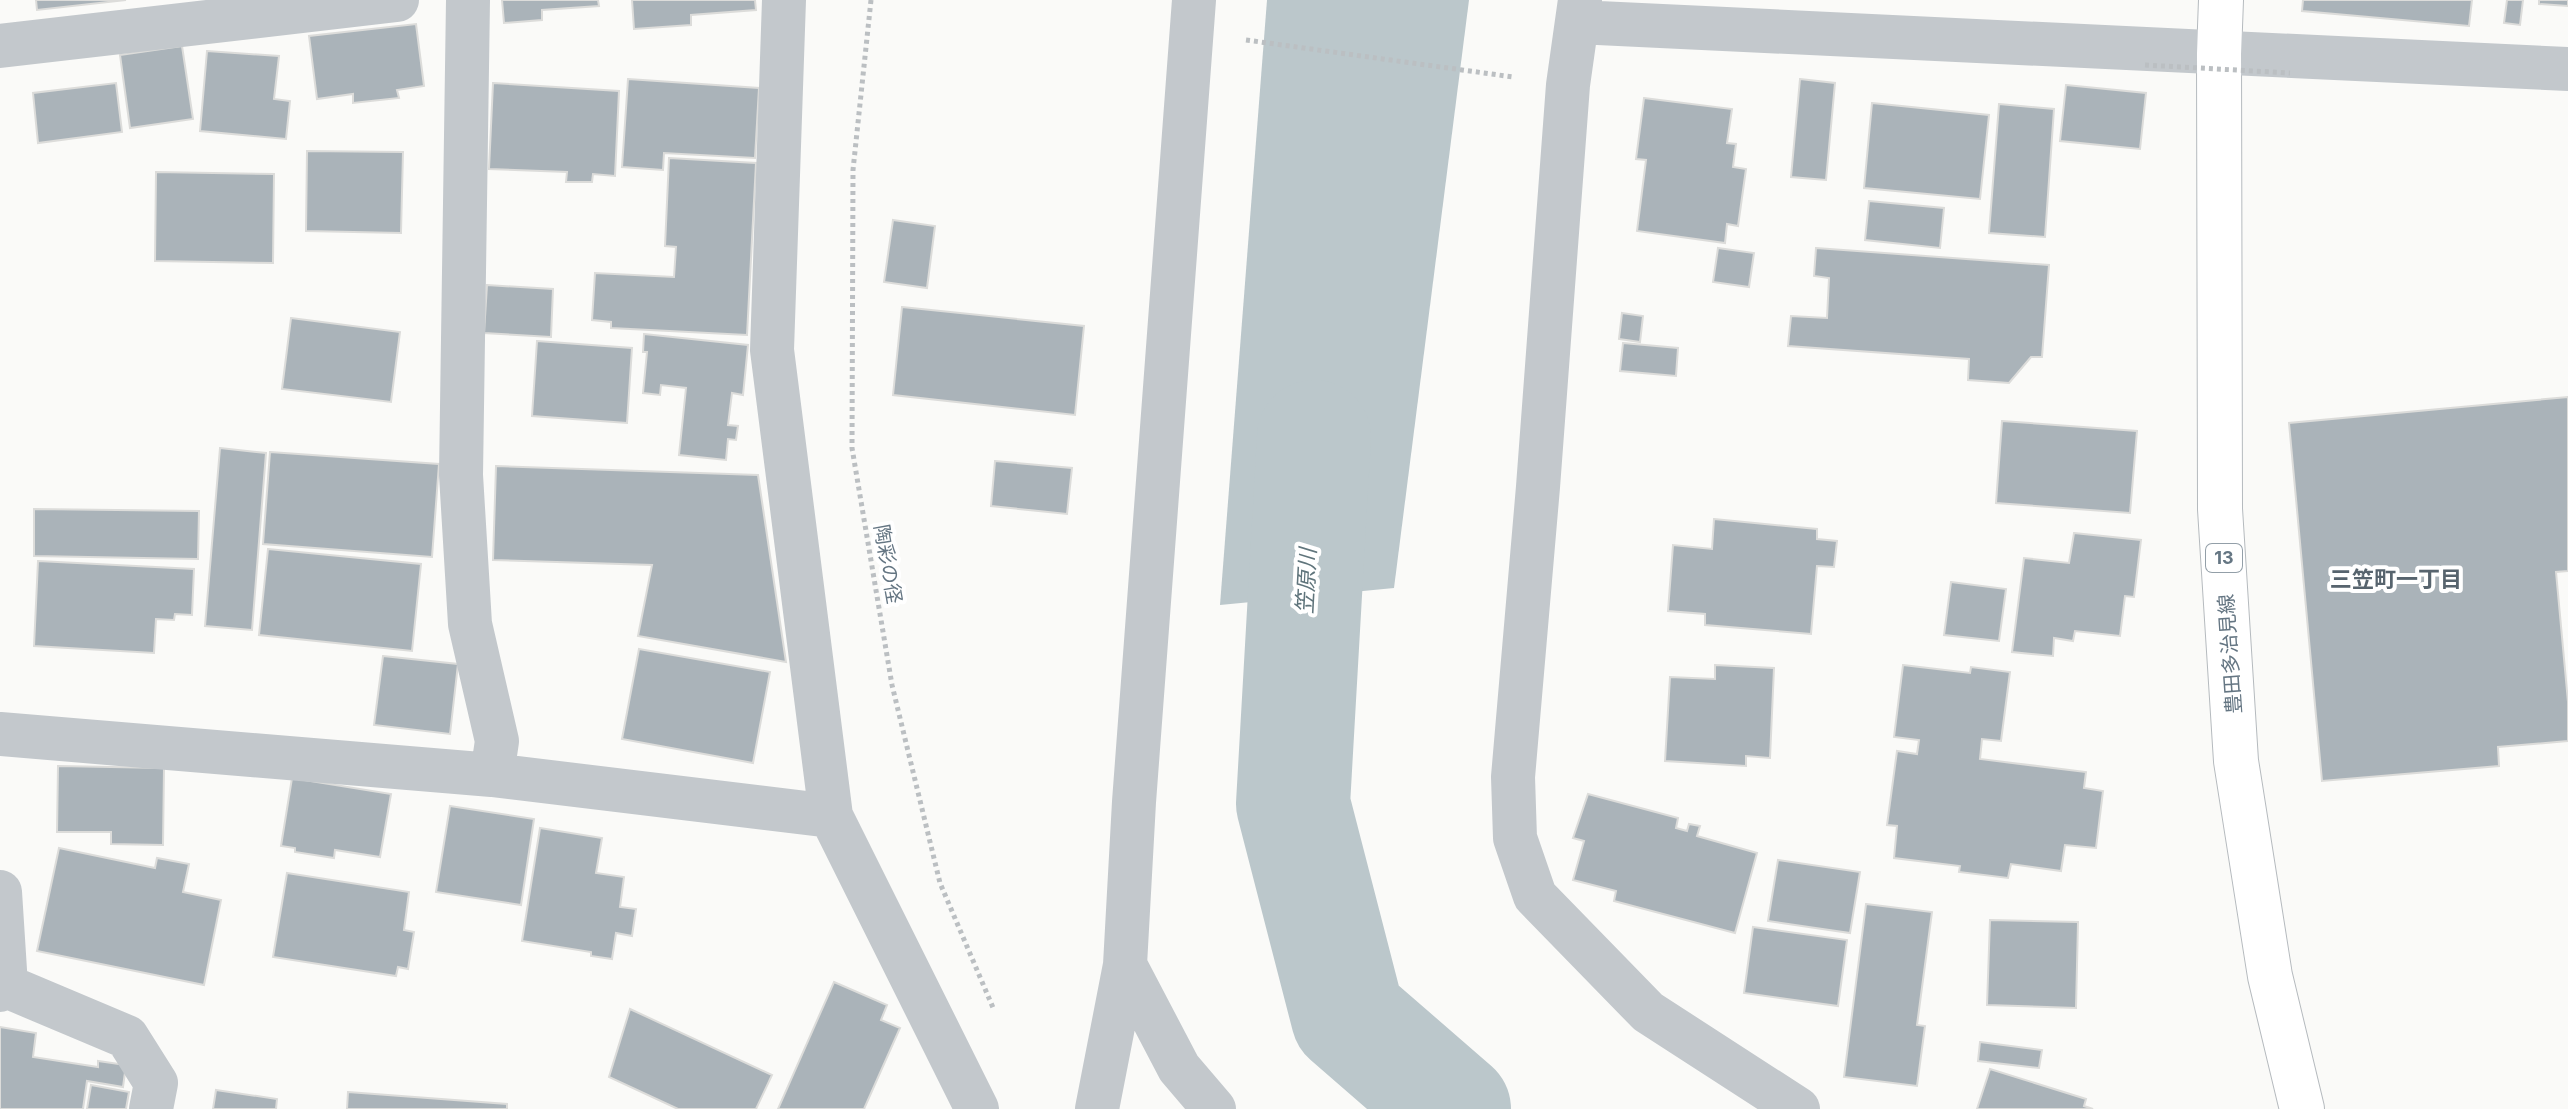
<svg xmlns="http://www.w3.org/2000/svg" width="2568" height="1109" font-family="Inter,'Noto Sans JP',sans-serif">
  <rect width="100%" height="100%" fill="#fafaf8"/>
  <!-- water -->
  <path fill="#bbc7cb" d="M1267,0h202l-75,588 -174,17z"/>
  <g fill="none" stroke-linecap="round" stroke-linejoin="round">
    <!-- river -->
    <path stroke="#bbc7cb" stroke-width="114" d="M1314,437l-21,367 55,213 106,92"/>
  </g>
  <!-- building -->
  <path fill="#aab3b9" stroke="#dcdcda" stroke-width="2" d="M36,0h90l-89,10z
    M502,0h96l1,6 -57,4v10l-38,3z
    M632,0h123l1,10 -65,5v10l-57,4z
    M2303,0h169l-3,26 -167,-15z
    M2507,0h16l-3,25 -16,-2z
    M2539,0h29v6l-29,-2z
    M416,24l8,62 -27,4 2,8 -46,5v-9l-36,5 -8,-63z
    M182,46l11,73 -63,9 -10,-73z
    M207,51l72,5 -5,43 16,2 -4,38 -86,-8z
    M628,79l131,9 -4,70 -91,-5 -1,17 -41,-3z
    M1800,79l35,4 -9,97 -35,-3z
    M116,83l6,49 -84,11 -5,-50z
    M493,83l126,8 -4,85 -22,-2 -1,8h-26l1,-10 -78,-3z
    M2066,85l80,8 -6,56 -80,-8z
    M1644,98l88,11 -5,34 9,1 -3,23 13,2 -8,57 -11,-2 -2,19 -88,-12 9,-71 -10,-1z
    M1872,103l117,12 -9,84 -116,-11z
    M1999,104l55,5 -9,128 -56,-4z
    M307,151l96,1 -2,81 -95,-2z
    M669,158l87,5 -9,172 -136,-7v-6l-19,-2 3,-47 79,4 2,-30 -11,-1z
    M156,172l118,2 -1,89 -118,-2z
    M1869,201l75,7 -4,40 -75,-8z
    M893,220l42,6 -8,62 -43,-6z
    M1718,248l36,5 -5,34 -36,-5z
    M1816,248l233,17 -7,92h-11l-22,26 -41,-3 1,-21 -181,-13 3,-30 36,2 2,-40 -15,-2z
    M487,285l66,4 -2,48 -67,-4z
    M902,307l182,19 -9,89 -182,-20z
    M1622,313l21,3 -3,26 -21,-3z
    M291,318l109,14 -9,70 -109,-13z
    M644,334l104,11 -5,50 -11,-2 -4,32 10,1 -2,14 -8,-1 -2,21 -47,-5 7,-67 -25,-3 -1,10 -17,-2 4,-41h-4z
    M537,341l95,7 -5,75 -95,-7z
    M1623,343l55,5 -2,28 -56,-5z
    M2568,397v174l-12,1 12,130v39l-70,6 1,19 -177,15 -33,-358z
    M2002,421l135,10 -7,82 -134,-10z
    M220,448l46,5 -14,177 -47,-4z
    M270,452l169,12 -7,93 -169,-13z
    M995,461l77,7 -5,46 -76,-8z
    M496,466l262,9 28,187 -148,-26 14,-71 -159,-5z
    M34,509l165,2 -1,48 -164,-3z
    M1714,519l103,10v10l20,2 -3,26 -17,-1 -6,68 -106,-9v-11l-37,-3 5,-66 39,4z
    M2074,533l67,7 -7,57 -9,-1 -5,40 -45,-5 -2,10 -19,-3 -1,18 -41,-4 12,-94 45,5z
    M268,549l153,15 -9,87 -153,-16z
    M38,561l156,8 -2,46 -17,-1 -1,6 -18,-1 -2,34 -120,-7z
    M1951,582l55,7 -7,52 -55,-6z
    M639,649l131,23 -17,91 -131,-24z
    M383,656l75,8 -8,70 -76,-9z
    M1715,665l59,3 -4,90 -24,-2v10l-81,-5 5,-84 45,2z
    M1903,665l67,8 1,-6 39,5 -9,69 -19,-2 -2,20 106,13 -2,16 19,3 -7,57 -31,-3 -4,26 -50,-7 -3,14 -49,-6 1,-6 -66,-8 3,-32 -10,-1 10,-74 20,3 2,-14 -25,-3z
    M58,766l106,2 -1,77 -52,-1v-12h-54z
    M292,778l99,16 -11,63 -45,-7 -1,8 -39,-6v-4l-14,-2z
    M1588,794l90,24 -2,10 11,3 2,-7 11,2 -3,10 60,17 -22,80 -121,-32 2,-10 -43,-11 11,-39 -11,-3z
    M450,806l84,13 -13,86 -85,-13z
    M540,828l62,10 -6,35 28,4 -4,30 16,2 -4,27 -16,-3 -4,26 -21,-3v-4l-69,-11z
    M59,848l96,20 2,-10 32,6 -6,28 38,8 -17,85 -167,-34z
    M1778,860l82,12 -10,61 -82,-12z
    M287,873l122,19 -5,38 10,2 -6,37 -10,-2 -2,9 -123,-19z
    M1866,904l66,8 -15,113 8,1 -8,60 -73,-9z
    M1990,920l88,2 -2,86 -89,-3z
    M1753,927l94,13 -9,66 -94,-13z
    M834,982l53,23 -6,15 19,8 -36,81h-86z
    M630,1009l142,66 -16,34h-78l-69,-32z
    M0,1027l36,6 -3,24 65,10v-6l28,4 -3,22 -36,-6 -4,28h-83z
    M1980,1042l62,8 -3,18 -61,-7z
    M1990,1069l96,30 -2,7 9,3h-116z
    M91,1085l38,7 -3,17h-39z
    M216,1090l61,9 -1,10h-63z
    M348,1092l159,12v5h-160z"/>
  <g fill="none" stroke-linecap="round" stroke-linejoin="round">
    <!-- major casing -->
    <g stroke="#b5babe" stroke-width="46">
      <path id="major" d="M2221,0l-2,54 1,455 16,252 34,215 32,133"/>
    </g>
    <!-- path -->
    <path stroke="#bbbfc2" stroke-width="5" stroke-dasharray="4 4" stroke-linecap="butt" d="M871,0l-18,170 -1,278 40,237 48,198 54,127
      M1246,40l267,37"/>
    <!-- minor -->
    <path stroke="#c3c8cc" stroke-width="44" d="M468,0l-7,475 9,149 27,117 -5,34
      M784,0l-12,350 59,466 146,293
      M1194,0l-60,802 -9,163 54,103 35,41
      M1580,0l-12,85 -30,402 -25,290 2,61 20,58 113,116 150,97
      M1577,22l991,47
      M0,46l397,-46
      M0,734l492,41 339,41
      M0,892l6,94 -6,4
      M6,986l121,51 29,46 -5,26
      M1097,1109l28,-144"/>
    <!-- major -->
    <use href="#major" stroke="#fff" stroke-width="44"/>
    <!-- path-bridge -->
    <path stroke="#bbbfc2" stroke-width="5" stroke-dasharray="4 4" stroke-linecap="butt" d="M2145,65l145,8"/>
  </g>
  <g text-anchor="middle" stroke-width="8" stroke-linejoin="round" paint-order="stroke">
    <!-- shield labels -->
    <rect fill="#fff" stroke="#939fa8" stroke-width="2" x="2206" y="544" width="36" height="28" rx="6"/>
    <g font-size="18" font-weight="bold" fill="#657683">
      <text x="2224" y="564">13</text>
    </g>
    <!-- street labels -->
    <g font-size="20" fill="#657683" stroke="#fff">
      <text transform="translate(888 564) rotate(80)" y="7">陶彩の径</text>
      <text transform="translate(2230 654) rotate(-94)" y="7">豊田多治見線</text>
    </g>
    <!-- neighbourhood labels -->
    <g font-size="22" font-weight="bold" fill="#57646e" stroke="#fff">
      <text x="2396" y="587">三笠町一丁目</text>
    </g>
    <!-- water labels -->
    <g font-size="22" font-style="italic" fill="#60757c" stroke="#fff">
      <text transform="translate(1306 581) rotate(-87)" y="8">笠原川</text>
    </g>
  </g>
</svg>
